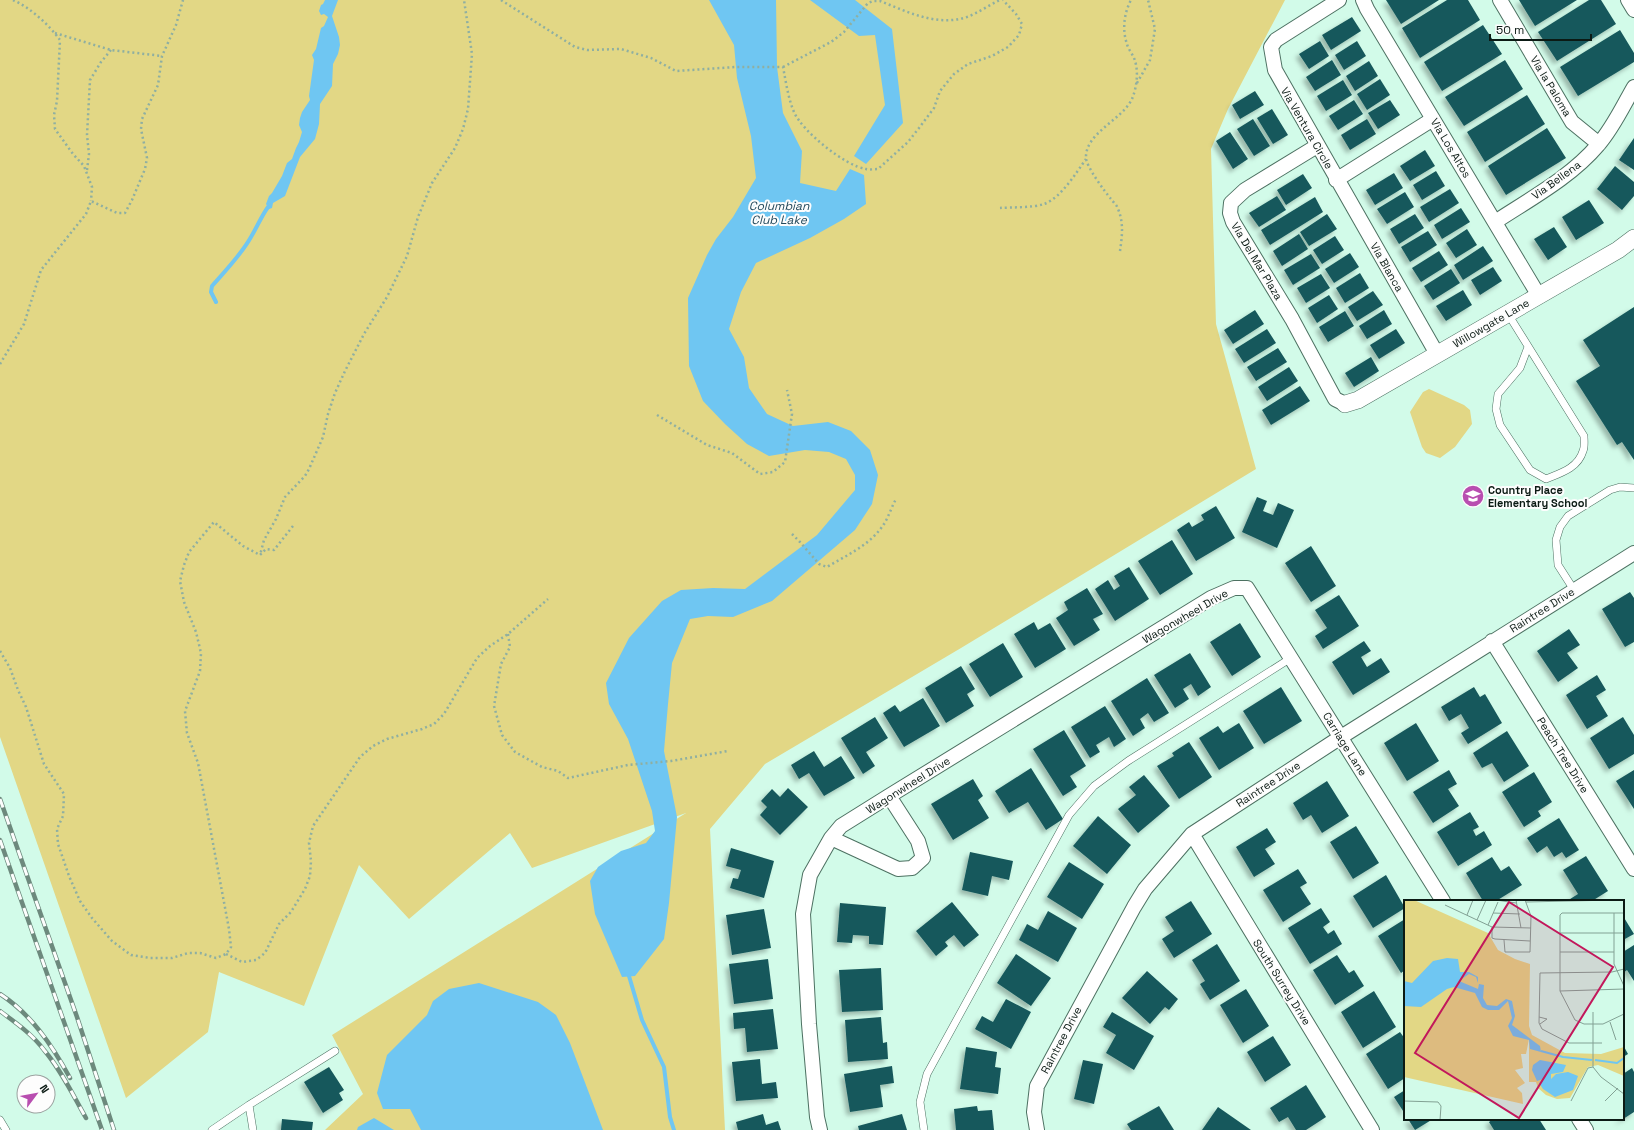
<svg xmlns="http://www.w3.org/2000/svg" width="1634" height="1130" font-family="'Space Grotesk',sans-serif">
  <defs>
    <filter id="shadow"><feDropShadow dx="-3.5" dy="3.5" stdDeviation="2" flood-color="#0004"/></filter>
  </defs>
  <rect width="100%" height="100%" fill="#d2fbe9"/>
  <!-- green -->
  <path fill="#e2d785" d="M0,0h1285l-57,109 -17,40 5,175 40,145 -295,179 -196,116 -55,65 15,301h-400l38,-36 -31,-59 354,-222 -154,55 -22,-35 -101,86 -50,-54 -55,141 -85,-34 -11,60 -82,66 -126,-361z
    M1429,389l35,16 6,5 2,14 -17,23 -15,11 -14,-5 -4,-6 -12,-35 13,-20z"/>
  <!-- water -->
  <path fill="#6fc6f2" d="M325,0h13l-6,16 7,21 1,8 -2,9 -5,10 -1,22 -12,18 -1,20 -4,15 -15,18 -15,39 -12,7 -1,5 -3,1 -3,-5 3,-8 3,-3 10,-17 5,-13 5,-4 4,-11 3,-6 3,-10 -3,-7 1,-7 2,-6 8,-12 -1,-4 5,-36 -2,-5 4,-6 5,-21 3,-2 4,-9 -4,-3 -3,1 -2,-4 2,-6 2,-1z
    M709,0h67l1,67 6,46 19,38 -2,32 36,8 14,-22 14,6 2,29 -22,15 -34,19 -54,25 -15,29 -12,37 15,28 5,31 18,26 26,12 35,-4 23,9 19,19 8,25 -6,29 -17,26 -83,71 -39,16 -25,-1 -18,3 -18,44 -4,41 -4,47 13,66 -8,86 -5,36 -29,37 -13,1 -27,-63 -5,-33 8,-14 23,-16 25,-8 9,-12 -3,-20 -24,-72 -19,-35 -3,-21 23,-45 33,-37 19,-11 32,-2 32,1 72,-54 38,-45v-15l-9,-16 -17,-7 -24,-2 -36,6 -22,-12 -22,-20 -22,-23 -14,-35 -1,-68 19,-43 9,-16 17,-22 23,-39 -5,-42 -14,-58 -3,-33z
    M810,0h45l37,29 11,94 -37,41 -12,-8 31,-51 -10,-70 -16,1z
    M479,983l59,19 18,13 14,28 33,87h-182l-11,-21h-27l-6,-16 10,-38 40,-40 6,-14 16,-12z
    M374,1118l20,12h-37l1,-3z"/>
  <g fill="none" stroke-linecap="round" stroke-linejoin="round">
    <!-- stream -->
    <path stroke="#6fc6f2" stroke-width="4" d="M216,302l-5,-10 1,-6c13,-15 29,-31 39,-49 6,-10 10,-20 17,-30
      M629,976l13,44 22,47 6,50 4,13"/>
  </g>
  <!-- building -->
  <path fill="#17585b" filter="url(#shadow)" d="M1386,0h53l-38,24z
    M1447,0h21l12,20 -60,38 -18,-30z
    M1519,0h58l-42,26z
    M1589,0h12l15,24 -59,37 -19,-29z
    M1352,17l9,14 -30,19 -9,-15z
    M1483,25l19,29 -60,37 -18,-29z
    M1620,30l14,23v9l-56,34 -18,-29z
    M1320,41l9,15 -20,13 -10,-15z
    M1357,41l9,15 -22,14 -9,-15z
    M1332,60l9,15 -26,16 -9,-14z
    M1505,60l18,29 -59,37 -19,-29z
    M1369,61l9,15 -23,15 -9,-15z
    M1380,79l10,16 -23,15 -10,-16z
    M1343,80l9,15 -26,16 -9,-15z
    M1255,91l9,14 -24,14 -8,-14z
    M1527,95l18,29 -60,38 -18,-30z
    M1354,100l9,14 -25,16 -9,-14z
    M1390,100l10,15 -22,14 -10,-16z
    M1272,109l16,26 -15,9 -16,-26z
    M1253,119l17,27 -16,10 -17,-27z
    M1367,119l9,15 -26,16 -9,-15z
    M1547,128l19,30 -60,37 -18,-29z
    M1230,132l18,27 -15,10 -17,-28z
    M1634,138v32l-15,-10z
    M1425,150l10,16 -25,15 -10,-15z
    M1615,166l19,16v14l-12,14 -25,-21z
    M1436,171l9,15 -23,14 -9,-15z
    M1394,173l9,15 -28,17 -9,-15z
    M1303,174l9,14 -26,17 -9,-15z
    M1450,189l9,14 -30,19 -9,-15z
    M1405,192l9,15 -27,17 -10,-15z
    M1277,196l9,14 -27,17 -10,-14z
    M1315,197l8,15 -53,33 -9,-15z
    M1589,200l15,23 -28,17 -14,-23z
    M1461,208l9,14 -28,17 -8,-14z
    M1327,214l10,15 -28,17 -9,-14z
    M1415,214l9,14 -25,16 -9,-15z
    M1554,227l13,20 -19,13 -14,-21z
    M1467,229l10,16 -21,13 -10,-15z
    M1428,231l9,14 -27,17 -9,-15z
    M1299,234l9,15 -26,17 -9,-15z
    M1335,236l9,14 -22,14 -9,-14z
    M1483,246l10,15 -30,19 -9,-15z
    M1439,251l9,14 -27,17 -9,-14z
    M1350,253l9,14 -25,16 -9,-14z
    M1311,254l9,14 -27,17 -9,-15z
    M1493,267l9,14 -22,14 -9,-15z
    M1451,269l9,14 -27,17 -9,-14z
    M1360,273l9,15 -24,15 -9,-15z
    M1321,274l9,14 -24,15 -9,-15z
    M1463,290l9,15 -26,16 -10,-15z
    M1373,291l10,14 -26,16 -9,-14z
    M1329,295l9,14 -21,14 -9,-15z
    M1634,307v153l-12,-18 -5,3 -41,-64 24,-15 -17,-26z
    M1255,310l9,14 -31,20 -9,-14z
    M1384,310l8,14 -25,15 -8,-13z
    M1345,311l9,15 -26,16 -9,-15z
    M1267,329l9,14 -32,20 -9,-14z
    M1396,329l9,14 -26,16 -9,-14z
    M1278,348l9,14 -31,19 -9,-14z
    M1371,357l8,14 -25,16 -9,-14z
    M1289,367l9,14 -31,20 -9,-14z
    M1300,386l10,15 -39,24 -9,-15z
    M1257,497l10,4 -4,10 10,4 5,-12 16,7 -17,38 -35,-16z
    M1216,506l19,32 -39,23 -19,-31 12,-8 3,5 12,-7 -3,-5z
    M1172,540l21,34 -33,21 -22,-34z
    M1311,546l25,40 -25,16 -26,-39z
    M1129,567l20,32 -34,22 -20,-32 13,-9 6,10 6,-4 -6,-10z
    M1087,588l16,26 -10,5 7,11 -26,16 -18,-28 12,-8 -4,-8z
    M1630,592l4,6v44l-9,5 -23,-38z
    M1339,595l20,31 -36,23 -8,-13 12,-8 -12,-18z
    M1034,622l4,8 12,-7 16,26 -31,19 -21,-34z
    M1240,623l21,34 -29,19 -22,-34z
    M1569,629l11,16 -13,8 11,15 -20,14 -21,-31z
    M1364,641l7,10 -10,6 6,10 14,-9 9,14 -37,23 -21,-33z
    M1003,643l20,34 -33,20 -21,-33z
    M1190,653l21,34 -13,9 -7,-12 -8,5 6,10 -14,9 -21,-33z
    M961,666l14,23 -8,5 7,12 -28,17 -21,-35z
    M1597,675l9,15 -10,6 12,20 -21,13 -21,-34z
    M1147,678l22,35 -15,9 -6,-9 -8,6 5,9 -12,8 -22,-35z
    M1281,687l21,34 -38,23 -21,-33z
    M1474,687l6,10 5,-3 17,29 -34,21 -7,-11 8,-5 -8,-14 -12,7 -8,-14z
    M923,698l17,28 -36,21 -21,-34 12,-8 5,7z
    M1105,706l21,33 -12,8 -5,-10 -13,8 4,7 -10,6 -19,-31z
    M875,717l13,21 -22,14 9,14 -12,8 -22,-36z
    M1623,717l11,18v19l-25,15 -19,-31z
    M1239,723l15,25 -35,22 -20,-32 19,-12 5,7z
    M1416,723l23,38 -32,20 -23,-38z
    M1064,730l22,36 -16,10 7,11 -14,9 -30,-47z
    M1507,731l22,35 -25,16 -12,-19 -10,5 -9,-15z
    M1189,742l23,35 -33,22 -22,-33 17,-10 -2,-3z
    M814,751l10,16 17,-11 14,22 -31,18 -15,-23 -10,6 -8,-14z
    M1031,768l32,51 -17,11 -18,-28 -19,11 -14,-22z
    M1449,770l8,14 -9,5 11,17 -26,17 -20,-31z
    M1634,770v39l-18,-28z
    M1534,772l18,30 -14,9 3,5 -17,11 -22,-35z
    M1144,775l26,31 -32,27 -20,-24 18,-14 -7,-8z
    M973,779l10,17 -5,4 11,18 -36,22 -22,-36z
    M1327,781l22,35 -27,17 -11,-18 -8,5 -10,-17z
    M788,788l20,19 -28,28 -20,-20 7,-8 -6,-6 11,-12 8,8z
    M1470,812l9,15 -6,3 3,6 8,-5 8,14 -34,21 -21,-34z
    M1098,816l33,29 -24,29 -34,-28z
    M1559,818l20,32 -13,8 -4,-6 -8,5 -7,-11 -10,7 -10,-15z
    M1356,826l23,37 -26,16 -23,-37z
    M1267,828l9,14 -11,7 10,15 -21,13 -18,-30z
    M731,848l43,13 -10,37 -34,-10 3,-10 5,1 3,-9 -15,-4z
    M970,852l43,9 -4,19 -17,-4 -4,20 -26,-6z
    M1586,856l22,35 -16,10h-25l11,-7 -15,-24z
    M1492,857l9,14 8,-5 13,19 -26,16h-13l-17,-28z
    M1069,862l35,22 -22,35 -35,-22z
    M1298,869l9,14 -7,4 11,17 -28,18 -20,-32z
    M1386,875l19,33 -32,20 -20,-32z
    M1191,901l21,33 -38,24 -12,-19 12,-8 -9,-14z
    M952,902l27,33 -15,12 -10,-12 -9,7 3,4 -12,10 -20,-25z
    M840,903l46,4 -3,38 -14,-1v-8l-16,-1 -1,8 -15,-1z
    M1321,908l9,14 -7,5 5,7 6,-4 8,14 -32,20 -22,-36z
    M764,909l7,39 -39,7 -6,-40z
    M1048,911l29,17 -19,34 -39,-22 8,-16 11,6z
    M1623,916l11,18 -11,6z
    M1405,919v51l-4,3 -23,-37z
    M1217,944l23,37 -30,19 -10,-16 5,-3 -13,-21z
    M1634,945v36l-7,-11 -4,3v-21z
    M1016,954l35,24 -20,28 -34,-23z
    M1337,955l12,18 5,-3 10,16 -29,19 -22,-35z
    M768,959l5,40 -39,5 -5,-40z
    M881,968l2,42 -41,2 -3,-42z
    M1147,971l31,28 -9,11 -4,-3 -15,17 -28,-26z
    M1246,989l23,37 -26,17 -23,-38z
    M1374,991l22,36 -33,21 -22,-36z
    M1006,999l25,13 -20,37 -36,-20 7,-13 11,6z
    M773,1009l5,40 -31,3 -2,-24 -11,1 -1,-16z
    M1112,1012l42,24 -20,34 -28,-17 10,-18 -13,-8z
    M881,1017l2,26 4,-1 1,17 -40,3 -3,-42z
    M1400,1032l5,7v39l-17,11 -22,-35z
    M1273,1036l18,29 -26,17 -18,-30z
    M1623,1045l5,9 -5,3z
    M966,1047l31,5 -2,15 6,1 -3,26 -38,-5z
    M760,1059l2,25 14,-2 2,16 -42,3 -4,-39z
    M1083,1060l20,4 -9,40 -20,-5z
    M892,1066l2,17 -14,2 3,22 -33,5 -6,-38z
    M329,1067l15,23 -5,3 4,7 -20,13 -19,-31z
    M1632,1068l2,4v40l-14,9 -1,-2h4v-45z
    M1306,1085l20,32 -20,13h-10l-8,-13 -9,5 -9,-14z
    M1405,1090v24l-11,-17z
    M977,1106l1,5 14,-1 2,20h-38l-2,-21z
    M1159,1106l15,24h-43l-4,-6z
    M1218,1107l33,23h-49z
    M763,1114l3,11 12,-4 3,9h-43l-2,-8z
    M902,1114l5,16h-48l-1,-4z
    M282,1119l31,3 -1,8h-31z
    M1408,1119h25l-18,11z
    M1493,1119h46l7,11h-52l-5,-8z"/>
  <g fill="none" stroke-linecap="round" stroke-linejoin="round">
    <!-- service casing -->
    <g stroke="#4d7162" stroke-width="8">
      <path id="service" d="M1508,314l76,122c0,4 1,11 -1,15 -5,17 -22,22 -37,28l-16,-9 -30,-45 -4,-16 2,-15 22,-26 8,-21
        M1574,590l-16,-25 -2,-25 4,-13 8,-11 42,-26 10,-3 14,1
        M249,1105l86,-54
        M0,1120l6,10
        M212,1130l37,-25 4,25
        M924,1130l-4,-28 7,-28 142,-259 25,-29 34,-25 163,-103"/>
    </g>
    <!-- minor casing -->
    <g stroke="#4d7162" stroke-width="16">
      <path id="minor" d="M1339,0l-63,40 -5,7 4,23 162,284
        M1363,0l4,9 172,287
        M1500,0l72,122 27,22
        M1628,0l6,10
        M1317,146l-72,44 -14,13 -1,10 3,9 59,97 43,80 10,5
        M1336,180l97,-61
        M1495,222c35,-23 76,-45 103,-77 15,-17 25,-39 36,-58
        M1492,641l142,228
        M1192,834l180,296
        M831,838l67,31 14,-1 11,-10 -5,-17 -29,-45
        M1579,1119l7,11
        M820,1130l-3,-13 -8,-93 -6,-110 7,-39 21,-37 10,-12 48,-30 322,-198 23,-10h13l196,313
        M1037,1130l-3,-18 3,-26 97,-179 11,-18 47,-55 149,-97 293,-184"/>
    </g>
    <!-- tertiary casing -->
    <g stroke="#4d7162" stroke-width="18">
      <path id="tertiary" d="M1345,404l13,-4 260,-150 16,-12"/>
    </g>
    <!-- path -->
    <path stroke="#8fafa1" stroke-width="2.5" stroke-dasharray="2 3" stroke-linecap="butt" d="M13,0c18,8 36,25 47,40l-3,61 -3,14 1,14 18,25 11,12 8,21 -1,14
      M501,0l74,47 12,3 34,-1 30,9 25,13 60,-4h47c3,15 5,31 11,45 8,19 51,54 72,57 4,1 8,0 12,0l30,-27 11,-14 15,-20 6,-17 14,-17 14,-10 24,-8 16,-9 11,-12 3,-11 -6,-10 -13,-14
      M55,33l56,17 51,6
      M783,67l48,-25 13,-10 24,-29 5,-2h7c28,11 57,26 87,16 11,-4 22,-12 33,-17
      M1137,83l13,-23 5,-31 -7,-29
      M87,170l2,-16 -2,-19 3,-55 11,-18 10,-12
      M1000,208c12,-1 32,0 44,-4 17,-6 32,-31 42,-45
      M1120,251c2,-14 4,-28 -2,-42 -1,-4 -5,-7 -7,-10 -6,-7 -25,-33 -25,-41 -1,-25 36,-38 46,-59 5,-12 7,-29 2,-41 -2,-5 -6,-9 -7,-14 -5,-14 -3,-31 4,-44
      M0,364l24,-40 17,-54 45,-56 5,-13 26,12h8l7,-13 13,-31 2,-11 -6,-29 1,-10 16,-34 4,-29 14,-31 7,-25
      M657,415l50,30 25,8 28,21 13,-2 12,-10 7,-48 -5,-24
      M293,526l-19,24 -8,-1 -6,6 4,-15 12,-21 9,-22 20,-21 4,-7 14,-32 5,-23 7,-21 10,-22 19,-37 23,-37 20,-41 11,-39 14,-34 23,-35 8,-19 5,-20 4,-55 -8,-54
      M792,534l8,8 19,22 8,3c20,-12 41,-21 55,-40 6,-8 9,-19 14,-28
      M508,634l2,13 -9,17 -7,42 8,29 13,17 27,15 16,4 10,7 60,-13 43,-4 57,-10
      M0,651l10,17 8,22 8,17 18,57 20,30 -1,22 -6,13 1,15 11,32 11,25 12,17 20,23 19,14 19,3h22l16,-5h12l16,5 10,-4 5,-7 -2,-18 -31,-166 -11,-30 -2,-22 15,-40 1,-18 -5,-21 -12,-30 -4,-21 4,-16 5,-13 25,-30 29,24 17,9
      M226,954l16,8 14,-2 9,-7 14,-29 12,-12 14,-23 5,-13 1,-15 -2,-18 4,-17 47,-69 13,-11 14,-7 35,-10 12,-5 10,-10 33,-56 13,-12 18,-12 40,-35"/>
    <!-- service -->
    <use href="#service" stroke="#fff" stroke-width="7"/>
    <!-- minor -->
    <use href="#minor" stroke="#fff" stroke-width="14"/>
    <!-- tertiary -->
    <use href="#tertiary" stroke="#fff" stroke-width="17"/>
    <!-- rail casing -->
    <g stroke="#6d897d" stroke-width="4.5">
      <path id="rail" d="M0,799l77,218 37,113
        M0,840l102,290
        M0,994c31,20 52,51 70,84
        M0,1011c16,12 32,23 44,39 17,20 29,45 42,68"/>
    </g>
    <!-- rail -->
    <use href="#rail" stroke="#fdfdfd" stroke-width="3" stroke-dasharray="9" stroke-linecap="butt"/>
  </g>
  <!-- icons -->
  <defs>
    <g id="school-disc" transform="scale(1.15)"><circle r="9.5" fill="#b84eb0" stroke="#fdfdfd"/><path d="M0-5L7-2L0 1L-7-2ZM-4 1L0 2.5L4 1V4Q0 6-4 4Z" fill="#fff"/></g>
  </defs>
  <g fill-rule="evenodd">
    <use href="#school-disc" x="1473" y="496"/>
  </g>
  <g text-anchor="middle" stroke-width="4" stroke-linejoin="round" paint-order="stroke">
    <!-- street labels -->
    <g font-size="11" fill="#0b1a14" stroke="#fdfdfd">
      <text transform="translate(1551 86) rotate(59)" y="4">Via la Paloma</text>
      <text transform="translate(1307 128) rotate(60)" y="4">Via Ventura Circle</text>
      <text transform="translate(1451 148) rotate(59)" y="4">Via Los Altos</text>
      <text transform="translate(1556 180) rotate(-36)" y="4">Via Bellena</text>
      <text transform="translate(1257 261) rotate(59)" y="4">Via Del Mar Plaza</text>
      <text transform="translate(1387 267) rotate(60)" y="4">Via Blanca</text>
      <text transform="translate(1491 323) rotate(-30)" y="4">Willowgate Lane</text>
      <text transform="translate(1542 610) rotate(-32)" y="4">Raintree Drive</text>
      <text transform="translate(1185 616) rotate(-30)" y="4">Wagonwheel Drive</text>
      <text transform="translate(1345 744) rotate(58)" y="4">Carriage Lane</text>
      <text transform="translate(1563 755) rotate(58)" y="4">Peach Tree Drive</text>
      <text transform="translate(1268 784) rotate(-33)" y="4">Raintree Drive</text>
      <text transform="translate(908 785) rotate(-32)" y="4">Wagonwheel Drive</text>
      <text transform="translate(1282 982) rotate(58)" y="4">South Surrey Drive</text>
      <text transform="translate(1061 1040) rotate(-62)" y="4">Raintree Drive</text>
    </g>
    <!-- poi labels -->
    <g font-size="11" font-weight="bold" fill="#0b1a14" stroke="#fdfdfd" text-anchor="start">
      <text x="1488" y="494">Country Place<tspan x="1488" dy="13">Elementary School</tspan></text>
    </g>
    <!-- water labels -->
    <g font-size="12" font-style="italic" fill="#23495c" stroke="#fdfdfd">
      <text x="779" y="210">Columbian<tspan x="779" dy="14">Club Lake</tspan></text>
    </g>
  </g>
  <!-- overview -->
  <g transform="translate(1404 900)">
    <rect width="220" height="220" fill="#d2fbe9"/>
    <path d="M0,0h10l74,33 10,17 17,9 15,5 -1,62 3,9 33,18 36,1 23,-7v29l-26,-11 -10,2 -18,31 -13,1 -11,-4 -8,-7 -2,-6h-7v-43l-3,15h-5l2,14 -8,2 10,13 -8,5 5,5 1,11 -119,-27z" fill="#e2d785"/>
    <path d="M43,58l11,1 2,13h9l9,5v6l-2,-6 -7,-3 -10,7 19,8 1,-5 5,1 -1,13 4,7 10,1 9,-7 6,2 3,15 -3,9 28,21 1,6 -11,-3 -1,-9 -16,-4 -5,-10 4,-8 -4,-17 -9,9h-11l-6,-3 -7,-14 -21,-6 -7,2 -26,18 -17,-1v-25l8,2 21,-22zM136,160l26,5 -3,7 -12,2v5l5,-5 12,-2 10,4 -5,14 -18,7 -12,-8 -4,-6 4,-4 -6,2 -5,-11 1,-5z" fill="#6fc6f2"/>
    <path fill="none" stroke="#6fc6f2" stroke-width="2" d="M137,151l22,6 29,3M191,160l22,3 7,-5"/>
    <path fill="none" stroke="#82a194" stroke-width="1" d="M92,0l20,3M112,0l5,28M122,2l88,-2M41,5l47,22 39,1M89,13l27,1M210,13v51l10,22M220,13h-62l-2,2v76l15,29 9,4h19l21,-10M63,15l6,-15M73,20l9,-20M84,25l10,-23M88,27v11l3,1 35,2M156,33h64M100,40l1,12h25l1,-36 -6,-16M156,52h54M156,91l64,-2M189,112v55l8,10 23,17M135,117l8,2 -7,5M206,122l6,18M198,143h-33l-27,-14 -3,-6 1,-50 72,-1 12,-3M0,201l34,1 3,4 -1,14M167,201l17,-33 5,-1M201,201l13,-13"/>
    <path fill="#c2185b" fill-opacity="0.15" stroke="#c2185b" stroke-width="2" d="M105,2l104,65 -94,151 -104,-65z"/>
    <rect width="220" height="220" fill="none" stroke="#0b1a14" stroke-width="2"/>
  </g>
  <!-- north arrow -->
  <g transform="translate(36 1094) rotate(58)"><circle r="19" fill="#fdfdfd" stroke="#9ca2a0"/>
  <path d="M0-3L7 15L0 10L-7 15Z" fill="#b84eb0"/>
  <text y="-6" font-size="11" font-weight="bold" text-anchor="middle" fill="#0b1a14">N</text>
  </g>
  <!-- scale -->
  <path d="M1490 34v6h101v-6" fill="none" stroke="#0b1a14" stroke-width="2"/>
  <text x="1496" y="34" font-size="12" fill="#0b1a14" stroke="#fdfdfd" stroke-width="3" paint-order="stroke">50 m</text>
</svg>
